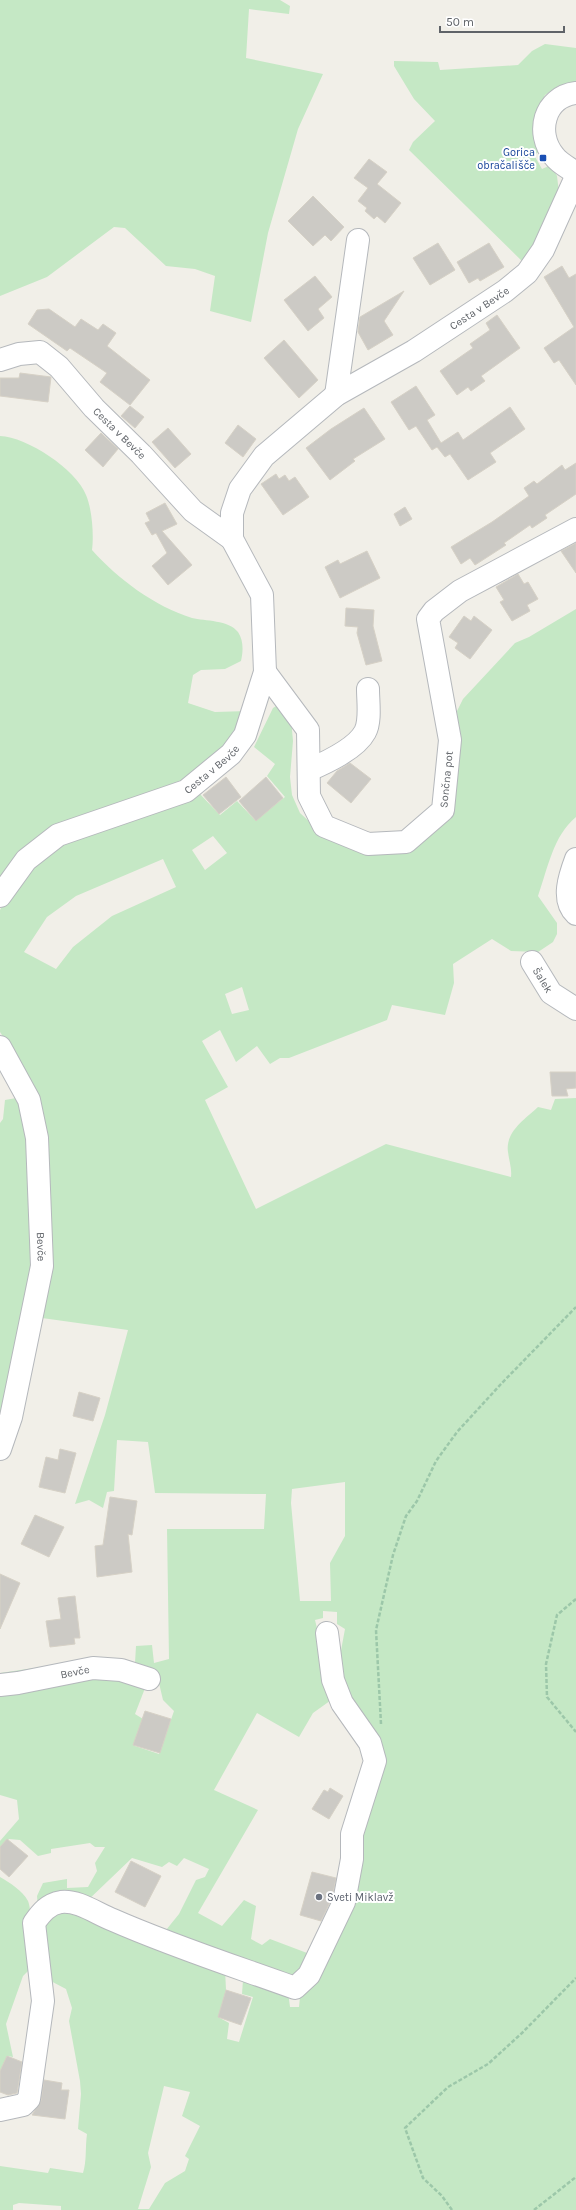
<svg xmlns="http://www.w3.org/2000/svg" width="576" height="2210" font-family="Karla,sans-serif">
  <rect width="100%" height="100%" fill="#f1efe8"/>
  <!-- green -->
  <path fill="#c5e8c5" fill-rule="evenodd" d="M0,0h280l10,6 -1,8 -40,-5 -3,49 77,16 -25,55 -30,104 -17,89 -41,-11 5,-35 -20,-7 -29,-3 -41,-38 -11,-1 -67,50 -47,19z
    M545,44l31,4v34l-18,4 -13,9 -9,16 -2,18 8,21 -8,5 8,14 9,-4 6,11 2,17 -32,73 -118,-116 4,-8 22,-21 -21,-22 -20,-33v-5l44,1 2,8 78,-5 14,-14z
    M0,436c27,1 76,33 86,59 6,14 8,39 6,55 26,29 62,56 100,68 13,3 37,2 46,14 6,9 5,20 3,29l-16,8 -24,1 -8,5 -5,28 27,9 33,-1 -9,23 -58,54 -68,19 -113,73z
    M576,609v208c-23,19 -28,51 -38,79l19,27v11l-4,8 -15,10 -27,-1 -19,-12 -39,25 1,19 -9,32 -53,-10 -5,15 -98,38h-9l-10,6 -13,-18 -21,16 -16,-32 -18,11 26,46 -23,13 51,109 130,-65 125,33c1,-9 -2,-16 -3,-25 -3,-20 17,-33 30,-45l13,3 4,-11 21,-1v1112h-515v-4l-42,-3 -6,2v5h-13v-44l48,7 2,-5 33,5c4,-13 2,-25 4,-39l-9,-5 3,-35 -1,-13 -11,-60 3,-13 -6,-19 -21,-11 -3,-60 24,-12 159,63 1,21 -6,28 9,5 -2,16 12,3 14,-45 -11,-3 1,-14 45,12 2,15h9l1,-10 17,-27 39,-142 24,-62 -43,-94 8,-43 -8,-5v-12l-14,-1v7l-8,2 19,78 -21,15 -14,24 -42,-24 -43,77 44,20 -60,103 24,13 22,-26 12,6 -5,33 11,6 8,-6 45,17 -26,26 -127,-47 17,-21 17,-34 9,-3 4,-8 -25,-11 -7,8 -8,-4 -7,5 -30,-9 -47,45 -47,5 -1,-12 6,-13 24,-4v9l21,-1 9,-16 -2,-8 10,-16h-10l-5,-4 -39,6v4l-13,3 -18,-16 -11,-1 -9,11v-9l19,-22 -2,-19 -17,-5v-122l75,-11 72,21 -12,31 8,5 -8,27 24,8 15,-43 -11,-11 -4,-17 -14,-14 -10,-6 1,-17 16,-1 2,18 15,-4 -2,-130h97l2,-35 -111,-1 -7,-51 -31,-2 -3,51 -7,1 -4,16 -14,-8 -14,4 30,-89 23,-85 -86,-12 -2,-210 -7,-25 -33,-51v-122l14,-25 48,-42 134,-53 24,25 17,-14 18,19 30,-23 -18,-21 8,-12 -21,-17 19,-39 8,-5 10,16 2,22 -3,36 2,18 8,18 12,11 19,12h72l34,-31 21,-72 -1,-22 6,-12 52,-56 14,-6zM213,836l14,17 -22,17 -13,-20zM163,859l13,28 -64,29 -39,31 -17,22 -32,-17 23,-35 29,-21zM242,987l7,23 -17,4 -7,-20zM345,1482v54l-15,27 1,38h-31l-9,-98 1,-14zM164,2086l26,6 -8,24 18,10 -15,30 4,3 -4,12 -20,12 -16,26h-11l13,-42 -3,-14z
    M22,1097l6,23 9,142 -37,163v-302l3,-4 2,-19z
    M0,1877c10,6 22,13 28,24 5,11 2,54 2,68l-7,7 -17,48 7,33 -5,-1 -8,17z"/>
  <!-- building -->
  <path fill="#cccac5" stroke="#d6d1c6" d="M369,159l18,13 -10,12 24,19 -16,20 -8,-7 -3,3 -9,-8 2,-3 -9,-7 10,-13 -14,-10z
    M313,196l31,31 -13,14 -6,-6 -12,11 -25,-25z
    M438,243l17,27 -25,15 -17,-27z
    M489,243l15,24 -24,14 -2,-3 -9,5 -12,-21z
    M562,266l7,12 7,-4v111l-17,-25 -5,3 -10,-15 30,-21 -30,-50z
    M315,276l17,21 -14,12 6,9 -16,13 -24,-31z
    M404,291l-20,30 9,14 -25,15 -10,-18 2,-15z
    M49,309l26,18 6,-8 17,11 5,-6 13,9 -9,13 43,34 -20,25 -30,-23 7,-9 -37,-25 -3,3 -39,-27 9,-14z
    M497,315l23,33 -39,28 4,5 -14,10 -3,-4 -11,8 -17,-24 33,-23 -3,-4 20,-14 -4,-7z
    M284,340l34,40 -19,18 -35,-40z
    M20,373l31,4 -3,25 -48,-6v-18h19z
    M416,386l19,29 -8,5 14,23 17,-11 5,8 47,-33 15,22 -35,24 6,9 -28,18 -18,-26 -5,3 -8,-10 -5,3 -16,-24 -7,4 -18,-28z
    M130,406l14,11 -9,11 -14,-12z
    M364,408l21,31 -32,20 2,2 -25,19 -24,-32 25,-19z
    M238,425l18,14 -13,18 -18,-14z
    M168,428l23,26 -16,14 -23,-26z
    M101,433l17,16 -15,18 -18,-17z
    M576,463v31l-31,21 2,3 -15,10 -2,-3 -26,18 2,2 -31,20 -5,-7 -9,6 -10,-17 41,-25 37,-26 -5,-8 10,-7 3,3 25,-19 3,5z
    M276,474l3,5 6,-4 4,6 6,-4 14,20 -26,18 -22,-31z
    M165,503l12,21 -15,7 30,34 -24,20 -16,-19 15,-13 -11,-20 -4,2 -7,-12 5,-2 -4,-8z
    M405,507l7,12 -12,7 -6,-12z
    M576,543v30l-15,-22z
    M367,551l13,27 -40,20 -15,-31 13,-7 2,4z
    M518,574l6,10 4,-2 10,17 -11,6 3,6 -18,10 -12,-19 4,-2 -8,-13z
    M346,608l28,2 -1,16 9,35 -16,4 -9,-32 1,-6 -13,-1z
    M464,616l7,5 3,-5 18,14 -22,29 -15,-11 3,-5 -9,-6z
    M350,763l21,16 -20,24 -24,-20 10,-12z
    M226,777l15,20 -22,17 -16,-19z
    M266,777l17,21 -27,23 -17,-20z
    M550,1072h26v16l-10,1 2,7h-16z
    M79,1392l21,6 -7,23 -20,-5z
    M60,1449l16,4 -11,40 -26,-6 7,-30 12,3z
    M110,1497l27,4 -5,34 -4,-1 4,38 -35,5 -2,-31 8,-1z
    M35,1515l29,12 -15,30 -28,-13z
    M0,1574l20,9 -20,46z
    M75,1596l5,42h-6l1,6 -25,3 -4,-26 15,-2 -3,-21z
    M145,1711l26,8 -11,34 -27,-8z
    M330,1788l13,8 -14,23 -17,-10 12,-19 4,2z
    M7,1839l21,17 -19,21 -9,-8v-22z
    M131,1861l30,15 -16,31 -30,-15z
    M312,1872l24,6 -4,20 -11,23 -21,-6z
    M226,1990l25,8 -10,27 -23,-8z
    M7,2056l15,6 -5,31 -9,2 -8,-3v-21z
    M44,2080l18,3 -1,7h8l-4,29 -33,-4 9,-14z"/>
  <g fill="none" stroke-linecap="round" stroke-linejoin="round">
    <!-- minor casing -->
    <g stroke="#b5b8bc" stroke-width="24">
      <g id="minor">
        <path d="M576,93c-32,4 -41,40 -22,63 5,7 15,12 22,17"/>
        <path id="s1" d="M0,360l19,-6 21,-2 19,15 35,41 47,46 52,57 39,28"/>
        <path d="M336,395l22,-155"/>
        <path id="s2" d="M265,672l43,58 1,66 15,30 44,18 38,-2 37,-32 7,-70 -22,-121 6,-8 26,-20 116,-62"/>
        <path d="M309,770c16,-7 47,-21 56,-38 6,-11 3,-30 3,-43"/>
        <path d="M576,859c-6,16 -15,41 0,55"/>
        <path id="s3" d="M0,896l26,-36 32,-25 128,-44 45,-37 14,-19 20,-63 -3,-77 -30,-56v-26l8,-24 24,-33 72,-61 78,-44 91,-60 22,-18 16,-23 33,-73"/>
        <path id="s4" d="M532,962l19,31 25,16"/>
        <path id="s5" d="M0,1047l29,53 8,38 5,128 -31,151 -11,32"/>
        <path id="s6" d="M0,1685l18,-2 75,-15 28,2 28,9"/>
        <path d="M0,2110l23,-5 6,-6 14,-98 -9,-78c7,-10 14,-19 27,-21 18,-2 36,12 52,18 59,26 121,46 182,68l14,-13 35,-73 8,-43v-25l23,-73 -5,-18 -28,-40 -9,-23 -6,-47"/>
      </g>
    </g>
    <!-- path -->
    <path stroke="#9cc7a9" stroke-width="2.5" stroke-dasharray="4 2" stroke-linecap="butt" d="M576,1599l-19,16 -11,49 1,33 29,35
      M381,1724l-5,-94 17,-75 13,-39 11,-15 19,-40 21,-29 44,-48 75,-77
      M452,2210l-10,-14 -19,-18 -18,-50 43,-41 40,-23 34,-31 54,-55
      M534,2210l42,-33"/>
    <!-- minor -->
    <use href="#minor" stroke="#fff" stroke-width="22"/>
  </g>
  <!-- markers -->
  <rect fill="#1a4fb4" stroke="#fff" stroke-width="1.5" x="539" y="154" width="8" height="8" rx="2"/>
  <circle fill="#6b7280" stroke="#fff" stroke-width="1.5" cx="319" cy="1897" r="4"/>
  <g text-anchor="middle" stroke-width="4" stroke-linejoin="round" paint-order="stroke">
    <!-- transit labels -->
    <g font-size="11" fill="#164399" stroke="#fff" text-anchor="end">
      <text x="535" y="156">Gorica<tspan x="535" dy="13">obračališče</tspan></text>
    </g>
    <!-- street labels -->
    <g font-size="11" fill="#5f6368" stroke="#fff">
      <text dy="4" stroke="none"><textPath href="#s3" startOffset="863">Cesta v Bevče</textPath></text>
      <text dy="4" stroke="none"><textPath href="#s1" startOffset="155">Cesta v Bevče</textPath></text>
      <text dy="4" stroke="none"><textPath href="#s3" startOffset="254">Cesta v Bevče</textPath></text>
      <text dy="4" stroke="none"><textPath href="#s2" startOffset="337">Sončna pot</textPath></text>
      <text dy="4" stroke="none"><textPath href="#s4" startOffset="21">Šalek</textPath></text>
      <text dy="4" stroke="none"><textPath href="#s5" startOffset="208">Bevče</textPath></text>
      <text dy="4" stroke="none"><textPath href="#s6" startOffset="76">Bevče</textPath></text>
    </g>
    <!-- worship labels -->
    <g font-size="11" fill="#5b616d" stroke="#fff" text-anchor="start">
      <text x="327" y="1901">Sveti Miklavž</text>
    </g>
  </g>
  <!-- scale -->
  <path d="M440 26v6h124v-6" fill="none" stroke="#5f6368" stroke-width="2"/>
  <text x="446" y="26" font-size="12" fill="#5f6368" stroke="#ffffff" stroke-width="3" paint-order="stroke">50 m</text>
</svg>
